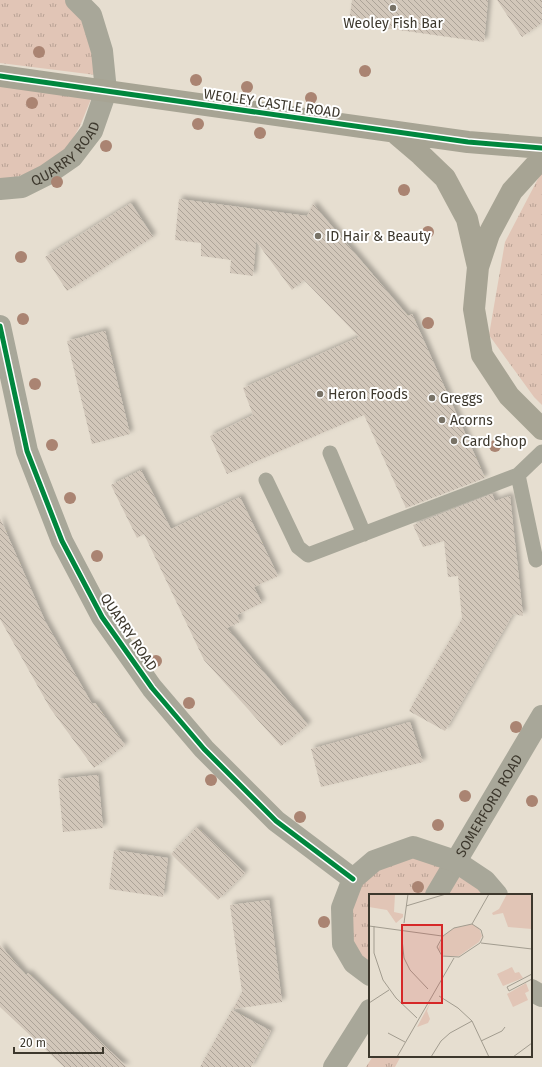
<svg xmlns="http://www.w3.org/2000/svg" width="542" height="1067" font-family="'Fira Sans',sans-serif">
  <defs>
    <pattern id="grass-tufts" width="24" height="20" patternUnits="userSpaceOnUse"><rect width="24" height="20" fill="#e1c5b6"/><path d="M3 7l-1-3M5 7V3M7 7l1-3M15 17l-1-3M17 17v-4M19 17l1-3" fill="none" stroke="#b8a194"/></pattern>
    <pattern id="building-back-hatch" width="6" height="6" patternUnits="userSpaceOnUse"><rect width="6" height="6" fill="#d2c7ba"/><path d="M-1 5l2 2M0 0l6 6M5-1l2 2" fill="none" stroke="#aca398"/></pattern>
    <filter id="shadow"><feDropShadow dx="3.5" dy="-3.5" stdDeviation="2" flood-color="#0004"/></filter>
  </defs>
  <rect width="100%" height="100%" fill="#e6ded0"/>
  <!-- grass -->
  <path fill="url(#grass-tufts)" d="M0,0h65l23,24 8,51 -96,-12z
    M0,81l93,13 -13,32 -14,25 -27,18 -39,14z
    M542,171v234l-8,-8 -45,-62 16,-93z
    M411,852l32,16 -14,27h-59v77l-22,-28 -1,-33 12,-22 21,-24z
    M458,871l34,24h-47z
    M373,1056h28l-6,11h-29z"/>
  <!-- building -->
  <path fill="url(#building-back-hatch)" filter="url(#shadow)" d="M352,0h136l-4,42 -135,-19z
    M497,0h45v23l-20,14z
    M179,199l128,17 6,-12 95,112 4,-2 73,164 -79,30 -42,-93 -137,59 -17,-38 43,-21 -10,-27 116,-51 -55,-57 -12,10 -36,-49 -3,35 -23,-3 1,-13 -30,-4v-13l-26,-3z
    M131,203l22,34 -86,54 -22,-34z
    M105,331l25,103 -38,10 -25,-103z
    M141,470l30,59 69,-32 38,79 -24,11 8,16 -25,12 3,7 -13,6 81,97 -27,21 -77,-86 -60,-126 -7,4 -26,-53z
    M492,494l3,7 15,-5 13,120 -10,-2 -68,117 -36,-20 53,-92 -4,-43 -10,1 -4,-36 -21,6 -10,-22z
    M0,518l45,103 47,83 3,-1 30,42 -31,23 -44,-60 -50,-89z
    M410,722l13,40 -102,25 -10,-38z
    M98,775l5,53 -40,4 -5,-53z
    M197,827l48,46 -27,27 -47,-46z
    M114,850l54,8 -5,39 -54,-8z
    M269,900l13,102 -49,7 9,-17 -12,-87z
    M0,945l26,30 2,-2 99,94h-63l-64,-60z
    M232,1010l39,21 -20,36h-51z"/>
  <g fill="none" stroke-linecap="round" stroke-linejoin="round">
    <!-- lane -->
    <path stroke="#a8a799" stroke-width="15" d="M330,453l34,81
      M518,475l18,85
      M266,480l32,67 10,8 210,-80 24,-23"/>
    <!-- street -->
    <g stroke="#a8a799" stroke-width="22">
      <path id="s1" d="M0,189l22,-2 24,-12 26,-18 20,-26 14,-40 -4,-40 -11,-36 -15,-15"/>
      <path d="M0,326l27,125 35,90 40,76 50,71 52,61 72,72 77,58"/>
      <path id="s2" d="M436,895l106,-179"/>
      <path d="M370,975l-16,-12 -11,-19 -1,-36 11,-29 21,-18 39,-14 42,14 30,20 12,14"/>
      <path d="M531,990l11,6"/>
      <path d="M334,1067l36,-57"/>
    </g>
    <!-- secondary -->
    <path stroke="#a7a494" stroke-width="22" d="M0,76l468,66 74,6
      M394,132l27,23 24,23 22,41 11,48
      M542,158l-30,33 -23,43 -11,33 -4,42 8,46 27,41 33,33"/>
    <!-- cycleway casing -->
    <g stroke="#fff" stroke-width="8">
      <path id="cycleway" d="M0,76l468,66 74,6
        M0,326l27,125 35,90 40,76 50,71 52,61 72,72 77,58"/>
    </g>
    <!-- cycleway -->
    <use href="#cycleway" stroke="#00873e" stroke-width="5"/>
  </g>
  <!-- trees -->
  <g fill="#aa8472">
    <circle cx="39" cy="52" r="6"/>
    <circle cx="365" cy="71" r="6"/>
    <circle cx="196" cy="80" r="6"/>
    <circle cx="247" cy="87" r="6"/>
    <circle cx="311" cy="98" r="6"/>
    <circle cx="32" cy="103" r="6"/>
    <circle cx="198" cy="124" r="6"/>
    <circle cx="260" cy="133" r="6"/>
    <circle cx="106" cy="146" r="6"/>
    <circle cx="57" cy="182" r="6"/>
    <circle cx="404" cy="190" r="6"/>
    <circle cx="428" cy="232" r="6"/>
    <circle cx="21" cy="257" r="6"/>
    <circle cx="23" cy="319" r="6"/>
    <circle cx="428" cy="323" r="6"/>
    <circle cx="35" cy="384" r="6"/>
    <circle cx="52" cy="445" r="6"/>
    <circle cx="495" cy="446" r="6"/>
    <circle cx="70" cy="498" r="6"/>
    <circle cx="97" cy="556" r="6"/>
    <circle cx="156" cy="661" r="6"/>
    <circle cx="189" cy="703" r="6"/>
    <circle cx="516" cy="727" r="6"/>
    <circle cx="211" cy="780" r="6"/>
    <circle cx="465" cy="796" r="6"/>
    <circle cx="532" cy="801" r="6"/>
    <circle cx="300" cy="817" r="6"/>
    <circle cx="438" cy="825" r="6"/>
    <circle cx="418" cy="887" r="6"/>
    <circle cx="324" cy="922" r="6"/>
  </g>
  <!-- markers -->
  <g fill="#787266" stroke="#fff" stroke-width="1.5">
    <circle cx="393" cy="8" r="4"/>
    <circle cx="318" cy="236" r="4"/>
    <circle cx="320" cy="394" r="4"/>
    <circle cx="432" cy="398" r="4"/>
    <circle cx="442" cy="420" r="4"/>
    <circle cx="454" cy="441" r="4"/>
  </g>
  <g text-anchor="middle" stroke-width="4" stroke-linejoin="round" paint-order="stroke">
    <!-- poi labels -->
    <g font-size="14" fill="#3d382d" stroke="#fff" text-anchor="start">
      <text x="393" y="28" text-anchor="middle">Weoley Fish Bar</text>
      <text x="326" y="241">ID Hair &amp; Beauty</text>
      <text x="328" y="399">Heron Foods</text>
      <text x="440" y="403">Greggs</text>
      <text x="450" y="425">Acorns</text>
      <text x="462" y="446">Card Shop</text>
    </g>
    <!-- street labels -->
    <g font-size="14" fill="#3d382d" stroke="#fff">
      <text transform="translate(272 103) rotate(8)" y="5">WEOLEY CASTLE ROAD</text>
      <text dy="5" stroke="none"><textPath href="#s1" startOffset="78">QUARRY ROAD</textPath></text>
      <text transform="translate(129 632) rotate(56)" y="5">QUARRY ROAD</text>
      <text dy="5" stroke="none"><textPath href="#s2" startOffset="104">SOMERFORD ROAD</textPath></text>
    </g>
  </g>
  <!-- overview -->
  <g transform="translate(369 894)">
    <rect width="163" height="163" fill="#e6ded0"/>
    <path d="M138,0h25v35l-24,-2 -5,-14 -10,2 -1,-2 7,-4zM103,30l7,4 3,8 -3,6 -20,14 -14,1 -7,-8 5,-13 11,-8zM143,73l3,6 4,-1 4,6 -20,8 -6,-12zM157,89l3,8 -4,2 3,7 -15,7 -6,-13zM62,107l-4,10 3,8 -2,4 -11,4z" fill="#e1c5b6"/>
    <path d="M0,0h26l-1,18 9,2v3l-7,6 -9,-13 -18,-3z" fill="#e1c5b6"/>
    <path fill="none" stroke="#a29c8f" stroke-width="1" d="M37,12l40,-12M35,29l4,-29M103,30l9,6 2,7 -3,6 -21,14 -17,-1 -5,-9 6,-11 11,-8zM103,30l17,-30M0,32l73,10M5,32v27l9,27 13,18 21,20M33,45l2,19 6,12 18,19M112,49l51,6M163,80l-25,13 2,4 23,-12M70,102l19,12 14,13 17,36M0,109l20,-13M19,139l17,9M112,147l21,-10 3,-4M28,163l57,-99M62,163l10,-16 9,-8 22,-12M144,163l19,-14"/>
    <path fill="#d62828" fill-opacity="0.15" stroke="#d62828" stroke-width="2" d="M33,31h40v78h-40z"/>
    <rect width="163" height="163" fill="none" stroke="#3d382d" stroke-width="2"/>
  </g>
  <!-- scale -->
  <path d="M14 1047v6h89v-6" fill="none" stroke="#3d382d" stroke-width="2"/>
  <text x="20" y="1047" font-size="12" fill="#3d382d" stroke="#ffffff" stroke-width="3" paint-order="stroke">20 m</text>
</svg>
